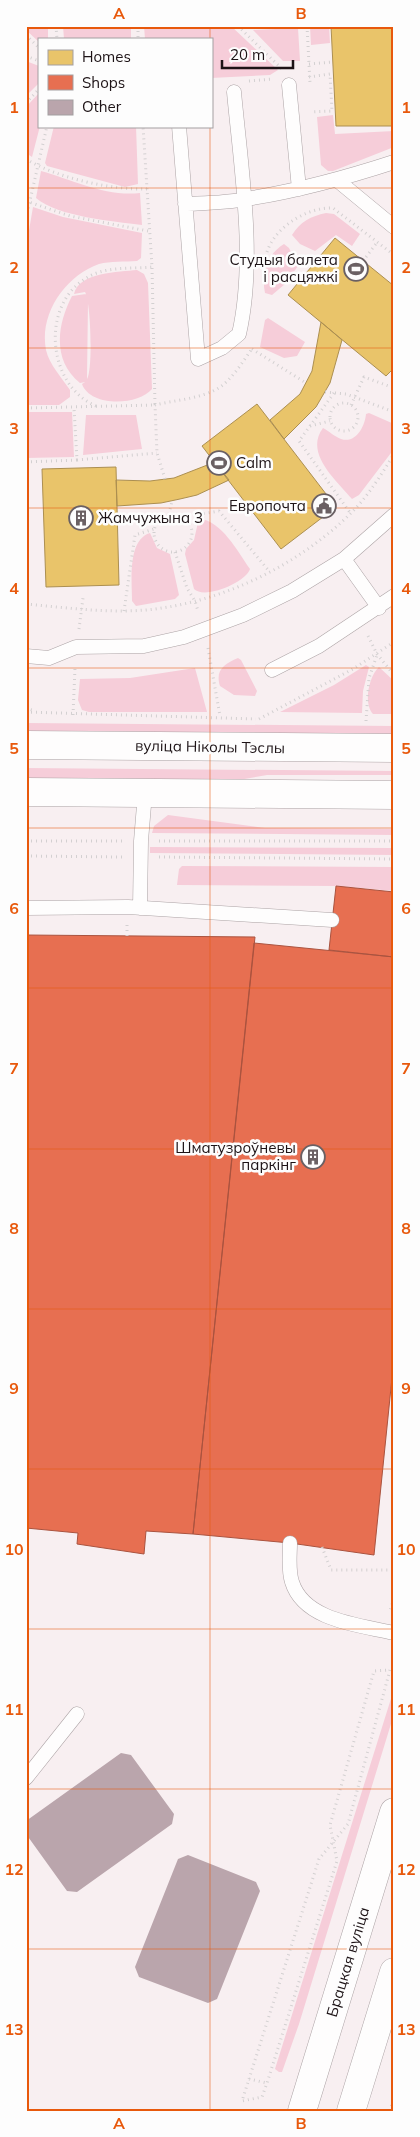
<svg xmlns="http://www.w3.org/2000/svg" width="420" height="2137" font-family="Mulish,sans-serif">
  <rect width="100%" height="100%" fill="#f8eff1"/>
  <!-- green -->
  <path fill="#f6cdd9" d="M26,26h22v13h-9v3l-13,-12z
    M63,26h68v13h-67z
    M144,26h87l47,44 -8,5 -59,3v-39h-66z
    M310,26h19l1,17 -19,2z
    M298,28l2,33h-17l-30,-31z
    M26,61l13,5v17l-13,13z
    M39,93l1,33 -8,31 -6,-4v-46z
    M333,115l2,19 59,-3v16l-61,24h-5l-7,-6 -4,-48z
    M54,126h82l2,58 -13,3 -78,-21 -2,-3z
    M41,171c32,9 65,26 99,22l2,32c-30,-4 -83,-8 -106,-27z
    M33,207l30,10 79,16 -1,25 -4,3c-12,1 -27,0 -38,3 -34,12 -60,50 -53,86 3,14 16,28 24,40v7l-11,8h-33v-157z
    M326,213l8,1 26,20 -8,12 -16,-11 -21,16 -15,-7 -8,-9c8,-13 19,-19 34,-22z
    M284,244l5,4 9,18 -13,18 -13,11 -7,-2c-4,-19 2,-39 19,-49z
    M137,270l7,4 4,9 4,106c-14,17 -62,18 -70,-5l3,-2 -5,1c-28,-23 -23,-58 -8,-87l14,-2 2,8 -1,77c6,-9 4,-77 -2,-87l-11,2c5,-22 45,-22 63,-24z
    M268,318l37,24 -8,14 -13,2 -24,-11 5,-27z
    M26,412h46l2,45 -48,1z
    M369,413l25,11v25l-35,46 -7,4c-16,-19 -48,-46 -29,-71 6,3 12,9 18,11 15,5 24,-13 25,-25z
    M86,415h50l6,34 -59,6z
    M199,518c24,5 37,31 51,51 -4,13 -45,31 -56,20l-9,-35 1,-5 8,-9z
    M150,533l7,15 13,6 9,41 -4,4 -39,7 -4,-5c0,-19 -5,-61 18,-68z
    M238,658l3,2 16,31 -2,5 -21,-1 -14,-9c-5,-16 4,-22 18,-28z
    M366,665l3,2 -6,24 -1,22 -82,-1 54,-27z
    M379,667l15,14v33h-21c-10,-11 -4,-38 6,-47z
    M195,668l12,44h-118l-7,-2 -4,-10 2,-21 50,-1z
    M26,723l368,3v12l-368,-3z
    M26,768l368,3v4h-127l-63,11 -178,-1z
    M168,815l97,13 129,1v6l-242,-2 2,-7z
    M150,847l244,1v7l-244,-2z
    M182,866l212,1v24l-58,-5 -159,-1 2,-16z
    M394,1689v25l-95,310 -17,48h-3l-4,-3z"/>
  <!-- homes -->
  <path fill="#e9c46a" stroke="#ac8f51" d="M331,26h63v100h-58z
    M335,238l59,48v82l-8,8 -98,-81z
    M321,322l21,18 -12,43 -14,24 -32,32 -14,-19 30,-26 12,-23z
    M257,404l79,103 -55,42 -79,-103z
    M215,462l14,18 -32,15 -17,4 -19,4 -44,3 -1,-26 34,1 24,-3z
    M116,467l3,118 -73,2 -4,-118z"/>
  <!-- shops -->
  <path fill="#e76f51" stroke="#aa533f" d="M336,886l58,6v65l-65,-7z
    M26,935l229,2 -62,597 -47,-3 -2,23 -67,-10 1,-11 -52,-5z
    M254,943l140,14v401l-20,197 -84,-12 -97,-9z"/>
  <!-- building -->
  <path fill="#baa5ac" d="M121,1753l10,2 43,59 -2,10 -95,68 -10,-1 -41,-57v-13z
    M188,1855l68,27 4,9 -43,108 -9,4 -69,-26 -4,-10 43,-108z"/>
  <g fill="none" stroke-linecap="round" stroke-linejoin="round">
    <!-- service casing -->
    <g stroke="#aca3a5" stroke-width="15">
      <path id="service" d="M289,85l10,104
        M179,126l19,233 24,-11 17,-14c17,-74 2,-166 -5,-242
        M337,180l57,47
        M185,204c20,-1 41,-1 61,-5 51,-8 99,-21 148,-37
        M344,559l35,49
        M26,656l23,2 27,-11 68,-1 40,-9 59,-22 49,-24 52,-32 50,-44
        M272,670l47,-24 75,-50
        M26,908l102,-1 204,13
        M140,908l1,-67 4,-48
        M290,1543c0,12 -2,27 2,39 12,39 68,43 102,51
        M26,1778l51,-64"/>
    </g>
    <!-- tertiary casing -->
    <g stroke="#aca3a5" stroke-width="29">
      <path id="tertiary" d="M302,2111l92,-299
        M351,2111l43,-139"/>
    </g>
    <!-- secondary casing -->
    <g stroke="#aca3a5" stroke-width="29">
      <path id="secondary" d="M26,745l368,3
        M26,792l368,3"/>
    </g>
    <!-- path -->
    <path stroke="#d3d0d1" stroke-width="3" stroke-dasharray="1 4" stroke-linecap="butt" d="M56,26l1,13
      M138,26v13
      M238,26l44,43
      M307,26l3,57
      M26,35l13,13
      M26,56l13,5
      M309,64l24,-2
      M309,77l21,-3 2,37 -21,1
      M249,81l24,-2
      M26,103l13,-14
      M26,159c31,19 85,31 121,30
      M26,201l44,15 78,15
      M26,218l21,-92
      M267,252c8,-25 40,-45 66,-44l61,47
      M366,257l12,-16
      M252,349l54,34
      M325,392l21,2 48,18
      M334,393l-35,48 52,73
      M330 417a14 14 0 1 1 28 0a14 14 0 1 1-28 0Z
      M351,405l13,-28 30,11
      M96,406c-48,-20 -56,-99 -11,-127 18,-13 45,-10 67,-12
      M26,408l129,-3 -3,-138 -9,-141
      M310,426l20,-5
      M77,460l80,-7
      M26,462l51,-2 -3,-52
      M165,479l-8,-26 -2,-48c20,-5 44,-6 62,-16 14,-8 25,-26 34,-39
      M154 533a19 19 0 1 1 38 0a19 19 0 1 1-38 0Z
      M169,514l3,-13
      M184,517l35,-6 50,60
      M175,552l12,36 8,13 3,10
      M26,604c45,4 92,11 136,4 68,-10 138,-45 187,-93 18,-17 32,-40 45,-61
      M124,611l11,-76 19,-6
      M79,629l4,-31
      M368,636l9,18 17,21
      M208,648l12,68
      M26,708l9,3
      M26,712l230,7
      M73,715l2,-47
      M259,719l94,-50 41,-27
      M366,721l3,-43 8,-23
      M26,841h97
      M159,841h235
      M26,856l97,1
      M159,857l235,2
      M127,936v-12
      M322,1547l9,23h63
      M394,1599l-4,11 4,2
      M390,1670l-42,154 -29,35 -77,242 20,-4 5,-14 70,-222 -7,-36 44,-154 16,-1
      M249,2079l18,4
      M390,2111l4,-13"/>
    <!-- service -->
    <use href="#service" stroke="#fefdfd" stroke-width="14"/>
    <!-- tertiary -->
    <use href="#tertiary" stroke="#fefdfd" stroke-width="28"/>
    <!-- secondary -->
    <use href="#secondary" stroke="#fefdfd" stroke-width="28"/>
  </g>
  <!-- grid -->
  <path fill="none" stroke="#e8590c" stroke-width="1" stroke-opacity="0.55" d="M210,26v13M210,126v1985M26,188h368M26,348h368M26,508h368M26,668h368M26,828h368M26,988h368M26,1149h368M26,1309h368M26,1469h368M26,1629h368M26,1789h368M26,1949h368"/>
  <!-- icons -->
  <defs>
    <g id="stadium-ring" transform="scale(1.25)"><circle r="9.5" fill="#fdfdfd" stroke="#6a6063" stroke-width="1.5"/><path d="M0-5a6.5 5 0 1 0 0 10a6.5 5 0 1 0 0-10ZM-3.5-1.8h7v3.6h-7Z" fill="#6a6063"/></g>
    <g id="civic-ring" transform="scale(1.25)"><circle r="9.5" fill="#fdfdfd" stroke="#6a6063" stroke-width="1.5"/><path d="M-.6-6.5H3V-4.5H.6V-3L4-1V1h2V6H-6V1h2V-1L-.6-3ZM-1.2 2.5V6h2.4V2.5Z" fill="#6a6063"/></g>
    <g id="building-ring" transform="scale(1.25)"><circle r="9.5" fill="#fdfdfd" stroke="#6a6063" stroke-width="1.5"/><path d="M-4-6H4V6H1V3H-1V6H-4ZM-2.5-4.3h1.7v1.8h-1.7ZM.8-4.3h1.7v1.8H.8ZM-2.5-1h1.7V.8h-1.7ZM.8-1h1.7V.8H.8Z" fill="#6a6063"/></g>
  </defs>
  <g fill-rule="evenodd">
    <use href="#stadium-ring" x="356" y="269"/>
    <use href="#stadium-ring" x="219" y="463"/>
    <use href="#civic-ring" x="324" y="506"/>
    <use href="#building-ring" x="81" y="518"/>
    <use href="#building-ring" x="313" y="1157"/>
  </g>
  <g text-anchor="middle" stroke-width="5" stroke-linejoin="round" paint-order="stroke">
    <!-- poi labels -->
    <g font-size="15" fill="#1d1316" stroke="#fdfdfd" text-anchor="end">
      <text x="338" y="265">Студыя балета<tspan x="338" dy="17">і расцяжкі</tspan></text>
      <text x="236" y="468" text-anchor="start">Calm</text>
      <text x="306" y="511">Европочта</text>
      <text x="98" y="523" text-anchor="start">Жамчужына 3</text>
      <text x="296" y="1153">Шматузроўневы<tspan x="296" dy="17">паркінг</tspan></text>
    </g>
    <!-- street labels -->
    <g font-size="15" fill="#1d1316" stroke="#fdfdfd">
      <text transform="translate(210 747) rotate(1)" y="5">вуліца Ніколы Тэслы</text>
      <text transform="translate(348 1962) rotate(-73)" y="5">Брацкая вуліца</text>
    </g>
  </g>
  <!-- border -->
  <rect width="420" height="2137" fill="none" stroke="#fdfdfd" stroke-width="55"/>
  <!-- legend -->
  <rect x="38" y="38" width="175" height="90" fill="#fdfdfd" stroke="#a39fa1"/>
  <rect x="48" y="50" width="25" height="15" fill="#e9c46a" stroke="#a39fa1"/>
  <text x="82" y="62" font-size="15" fill="#1d1316">Homes</text>
  <rect x="48" y="75" width="25" height="15" fill="#e76f51" stroke="#a39fa1"/>
  <text x="82" y="88" font-size="15" fill="#1d1316">Shops</text>
  <rect x="48" y="100" width="25" height="15" fill="#baa5ac" stroke="#a39fa1"/>
  <text x="82" y="112" font-size="15" fill="#1d1316">Other</text>
  <!-- scale -->
  <path d="M222 60v8h71v-8" fill="none" stroke="#1d1316" stroke-width="2.5"/>
  <text x="230" y="60" font-size="15" fill="#1d1316" stroke="#fdfdfd" stroke-width="4" paint-order="stroke">20 m</text>
  <rect x="28" y="28" width="364" height="2082" fill="none" stroke="#e8590c" stroke-width="2"/>
  <g font-size="16" text-anchor="middle" font-weight="bold" fill="#e8590c">
    <text x="119" y="19">A</text>
    <text x="301" y="19">B</text>
    <text x="14" y="113">1</text>
    <text x="406" y="113">1</text>
    <text x="14" y="273">2</text>
    <text x="406" y="273">2</text>
    <text x="14" y="434">3</text>
    <text x="406" y="434">3</text>
    <text x="14" y="594">4</text>
    <text x="406" y="594">4</text>
    <text x="14" y="754">5</text>
    <text x="406" y="754">5</text>
    <text x="14" y="914">6</text>
    <text x="406" y="914">6</text>
    <text x="14" y="1074">7</text>
    <text x="406" y="1074">7</text>
    <text x="14" y="1234">8</text>
    <text x="406" y="1234">8</text>
    <text x="14" y="1394">9</text>
    <text x="406" y="1394">9</text>
    <text x="14" y="1555">10</text>
    <text x="406" y="1555">10</text>
    <text x="14" y="1715">11</text>
    <text x="406" y="1715">11</text>
    <text x="14" y="1875">12</text>
    <text x="406" y="1875">12</text>
    <text x="14" y="2035">13</text>
    <text x="406" y="2035">13</text>
    <text x="119" y="2129">A</text>
    <text x="301" y="2129">B</text>
  </g>
</svg>
